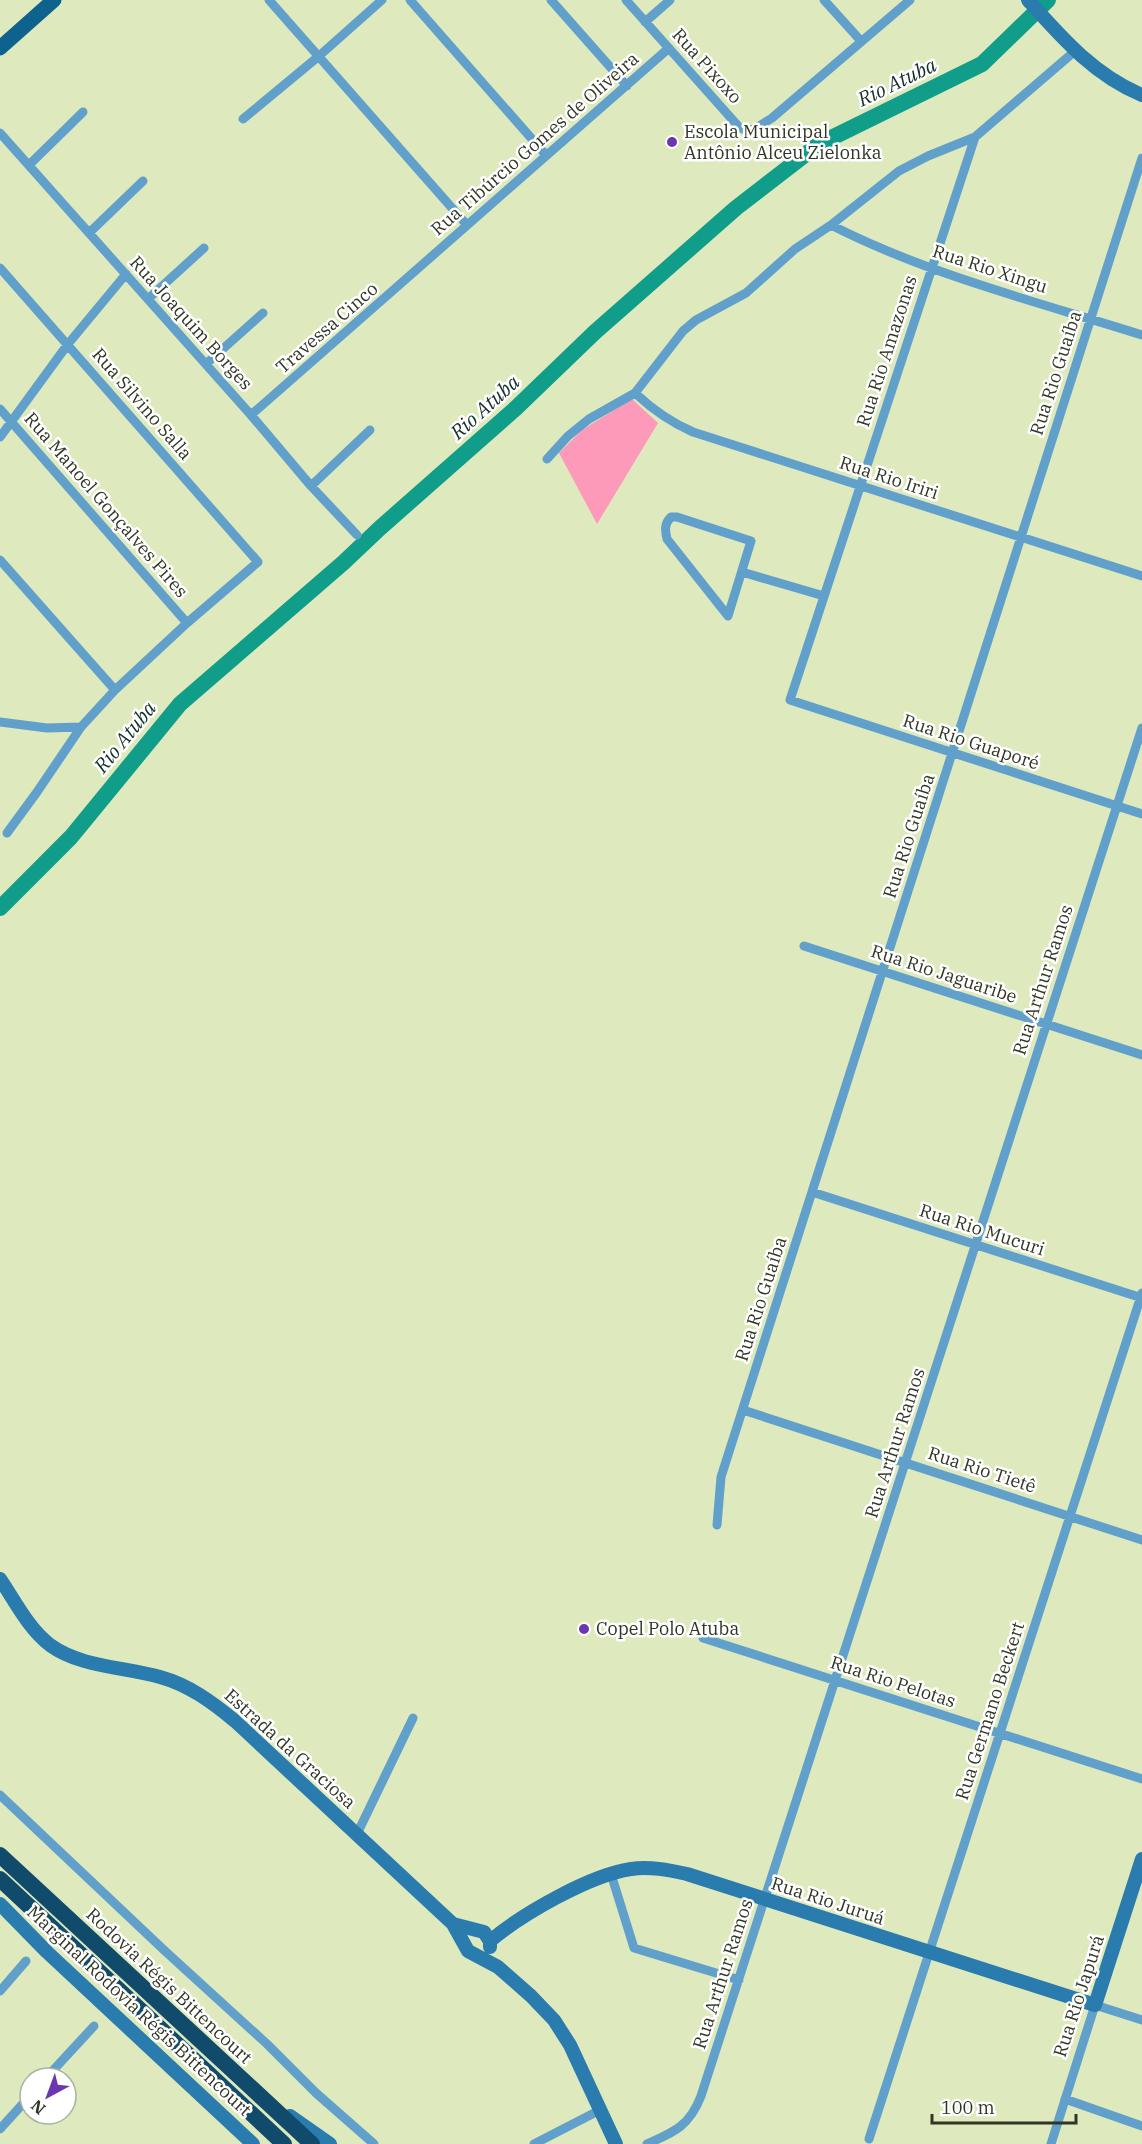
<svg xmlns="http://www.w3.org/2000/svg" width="1142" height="2144" font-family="'IBM Plex Serif',serif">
  <rect width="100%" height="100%" fill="#dee9bd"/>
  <!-- green -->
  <path fill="#fd9aba" d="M632,399l26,24 -61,101 -38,-71 23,-23z"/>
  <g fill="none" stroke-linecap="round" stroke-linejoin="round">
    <!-- river -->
    <path stroke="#109e8a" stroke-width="16" d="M0,908l71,-71 109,-133 163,-141 37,-35 136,-120 79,-76 141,-124 83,-64 163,-80 66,-64"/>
    <!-- street -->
    <path stroke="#61a0ca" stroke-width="9" d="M269,0l198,225
      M410,0l136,155
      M551,0l76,86
      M626,0l113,127 8,4 9,-3 16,-10 138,-118
      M824,0l37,41
      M645,22l25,-22
      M1075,51l-100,86 -185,563 352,114
      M243,119l76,-63 63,-56
      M0,133l251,282 60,71 46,49
      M29,165l54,-53
      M831,225c98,50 207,77 311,110
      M89,233l54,-52
      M0,268l258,294 -71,61 -72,67 -34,37 -44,65 -30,41
      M148,299l56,-51
      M206,364l57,-51
      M635,393c18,17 35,29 58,39l449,144
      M0,409l187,214
      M251,415l418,-367
      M0,437l68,-93 58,-70
      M547,459l21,-23 21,-17 46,-26 48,-62 13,-11 50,-27 49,-44 36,-24 68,-54 29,-15 47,-19
      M311,486l59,-56
      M671,517h6l74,24 -23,75 -61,-77c-2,-9 -3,-15 4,-22z
      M0,560l115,130
      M742,572l82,24
      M0,722l47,6 34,-1
      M804,946l338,109
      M812,1192l330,106
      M743,1410l399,130
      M717,1525l4,-48 421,-1319
      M703,1638l439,141
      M0,1795l165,156 102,93 49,49 58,51
      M357,1834l56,-116
      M611,1874l23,74 105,32
      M0,1991l26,-30
      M46,2078l48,-52
      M1065,2099l77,27
      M0,2129l30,-33
      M869,2139l273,-846
      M534,2144l66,-34
      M647,2144c28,-12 43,-19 54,-48l441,-1368
      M1051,2144l44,-139 47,15"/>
    <!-- secondary -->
    <path stroke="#297cad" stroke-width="14" d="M1028,0c34,38 66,75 114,95
      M0,1579c15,22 28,49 50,66 30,22 74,22 110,32 29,8 52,25 75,44l218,203 15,27 30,16 33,29 23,24 16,25 46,99
      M0,1904l47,48 206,192
      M453,1924l31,8 6,9v6
      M490,1941c32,-27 100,-66 141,-72 18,-3 38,1 56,5l408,131 47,-146
      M290,2116l40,28"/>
    <!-- primary -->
    <path stroke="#0d628e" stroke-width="15" d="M0,48l54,-48"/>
    <!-- highway -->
    <path stroke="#114b6c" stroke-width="16" d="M0,1855l312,289
      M0,1879l284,265"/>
  </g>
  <!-- markers -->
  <g fill="#6b37ae" stroke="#fff" stroke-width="2">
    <circle cx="672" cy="142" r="6"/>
    <circle cx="584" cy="1629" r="6"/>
  </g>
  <g text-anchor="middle" stroke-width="5" stroke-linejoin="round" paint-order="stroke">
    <!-- street labels -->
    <g font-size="18" fill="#313624" stroke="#fff">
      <text transform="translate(707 66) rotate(48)" y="6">Rua Pixoxo</text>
      <text transform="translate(535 144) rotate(-41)" y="6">Rua Tibúrcio Gomes de Oliveira</text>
      <text transform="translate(990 269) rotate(18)" y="6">Rua Rio Xingu</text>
      <text transform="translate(191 323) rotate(48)" y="6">Rua Joaquim Borges</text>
      <text transform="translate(327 328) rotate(-41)" y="6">Travessa Cinco</text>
      <text transform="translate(887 351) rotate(-72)" y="6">Rua Rio Amazonas</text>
      <text transform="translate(1056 373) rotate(-72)" y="6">Rua Rio Guaíba</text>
      <text transform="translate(142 404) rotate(49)" y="6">Rua Silvino Salla</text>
      <text transform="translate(889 478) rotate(18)" y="6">Rua Rio Iriri</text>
      <text transform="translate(106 505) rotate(49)" y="6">Rua Manoel Gonçalves Pires</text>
      <text transform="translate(971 742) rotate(18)" y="6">Rua Rio Guaporé</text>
      <text transform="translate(909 836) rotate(-72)" y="6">Rua Rio Guaíba</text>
      <text transform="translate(944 974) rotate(18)" y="6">Rua Rio Jaguaribe</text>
      <text transform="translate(1043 980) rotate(-72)" y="6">Rua Arthur Ramos</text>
      <text transform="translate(982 1230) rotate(18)" y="6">Rua Rio Mucuri</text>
      <text transform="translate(761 1299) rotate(-72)" y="6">Rua Rio Guaíba</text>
      <text transform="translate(895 1443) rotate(-72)" y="6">Rua Arthur Ramos</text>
      <text transform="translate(982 1470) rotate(18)" y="6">Rua Rio Tietê</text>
      <text transform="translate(893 1682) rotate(18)" y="6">Rua Rio Pelotas</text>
      <text transform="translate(990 1711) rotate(-72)" y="6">Rua Germano Beckert</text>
      <text transform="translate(290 1749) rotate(42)" y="6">Estrada da Graciosa</text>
      <text transform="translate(828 1901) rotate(18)" y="6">Rua Rio Juruá</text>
      <text transform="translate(723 1974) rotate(-72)" y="6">Rua Arthur Ramos</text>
      <text transform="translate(169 1986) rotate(43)" y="6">Rodovia Régis Bittencourt</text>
      <text transform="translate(1079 1996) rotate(-72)" y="6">Rua Rio Japurá</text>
      <text transform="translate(139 2011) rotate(43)" y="6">Marginal Rodovia Régis Bittencourt</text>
    </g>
    <!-- poi labels -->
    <g font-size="18" fill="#313624" stroke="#fff" text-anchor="start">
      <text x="684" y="138">Escola Municipal<tspan x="684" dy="21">Antônio Alceu Zielonka</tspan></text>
      <text x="596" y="1635">Copel Polo Atuba</text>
    </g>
    <!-- water labels -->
    <g font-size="20" font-style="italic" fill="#142f29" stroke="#fff">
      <text transform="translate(897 82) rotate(-26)" y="7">Rio Atuba</text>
      <text transform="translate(485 407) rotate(-42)" y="7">Rio Atuba</text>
      <text transform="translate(125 737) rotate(-51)" y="7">Rio Atuba</text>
    </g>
  </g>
  <!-- north arrow -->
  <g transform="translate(48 2096) rotate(221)"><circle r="28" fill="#ffffff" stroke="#adafa7" stroke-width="1.5"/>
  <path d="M0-4.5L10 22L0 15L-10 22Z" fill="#6b37ae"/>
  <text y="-9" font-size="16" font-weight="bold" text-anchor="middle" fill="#313624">N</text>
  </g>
  <!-- scale -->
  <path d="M932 2114v9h144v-9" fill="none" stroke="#313624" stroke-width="3"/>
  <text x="941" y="2114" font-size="18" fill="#313624" stroke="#ffffff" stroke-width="4.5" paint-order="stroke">100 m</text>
</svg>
